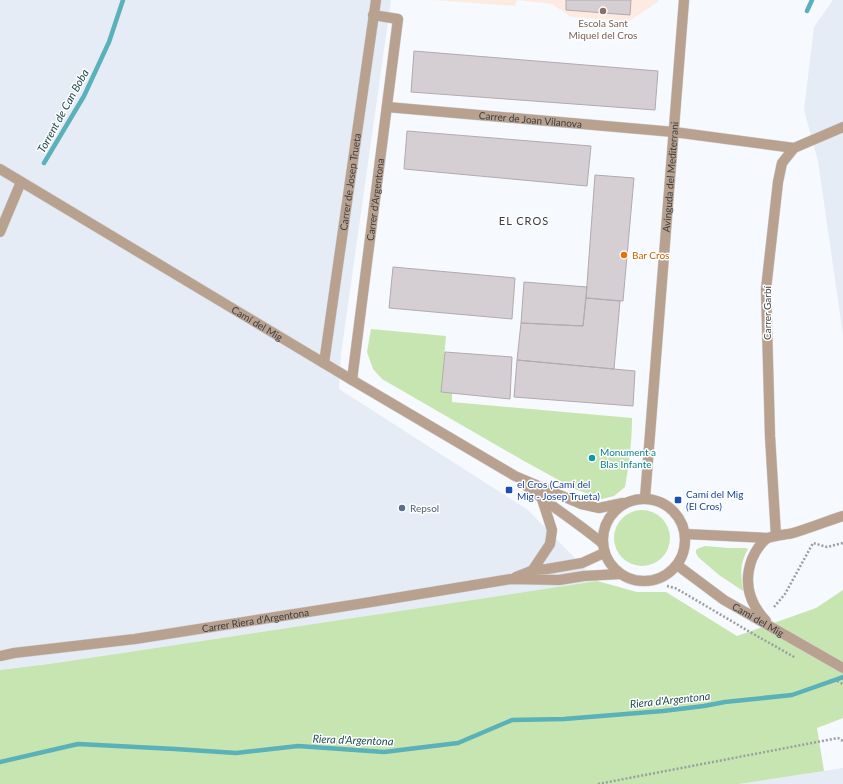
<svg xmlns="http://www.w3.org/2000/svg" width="843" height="784" font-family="Lato,sans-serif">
  <rect width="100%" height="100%" fill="#f6f9fe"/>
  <!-- built -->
  <path fill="#e5ecf5" d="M0,0h391l-50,354 -2,35 189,121 69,71 -541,82 -56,7z
    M833,0h10v335l-25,-174 -14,-51 10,-83z
    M843,768v16h-104l85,-13z"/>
  <!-- education -->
  <path fill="#fdebe1" d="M433,0h84l-2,6z
    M517,0h141v2l-29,19 -58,-4 -19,-13z"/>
  <!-- green -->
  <path fill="#c7e5b0" d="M371,329l75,7 -5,56 11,1v9l180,16c0,23 -3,47 -7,69l-11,9 -12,3 -27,-10 -51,-28 -142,-82 -9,-10 -6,-17z
    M614 538a28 28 0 1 1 56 0a28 28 0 1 1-56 0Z
    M705,546l23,2h18l2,1c-9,17 -7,24 -5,42l-24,-16 -21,-18 -2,-4v-3l3,-2z
    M597,581l40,11h29l71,44 79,-28 27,-18v128l-26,10 7,43 -85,13h-739v-114l56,-7z"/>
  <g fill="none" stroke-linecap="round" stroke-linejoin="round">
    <!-- stream -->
    <path stroke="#5ab1b9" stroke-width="4.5" d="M807,11l5,-11
      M44,163l40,-67 25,-54 14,-42
      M0,762l78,-18 97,5 61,4 62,-7 86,6 74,-9 54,-23 52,-1 99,-8 41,-5 21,-4 67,-7 51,-18"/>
  </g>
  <!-- building -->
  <path fill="#d5ced2" stroke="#b1aaae" d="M566,0h65l-1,15 -64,-5z
    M414,51l244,20 -3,39 -244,-18z
    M407,131l184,15 -4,40 -183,-17z
    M595,175l39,3 -11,123 -37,-3z
    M393,267l122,11 -3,41 -123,-11z
    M524,282l63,5 -4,39 -62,-3z
    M586,298l34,3 -6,68 -97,-9 4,-37 62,3z
    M445,352l67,5 -2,42 -69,-7z
    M517,360l118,11 -2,35 -119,-9z"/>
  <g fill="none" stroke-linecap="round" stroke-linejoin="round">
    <!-- minor casing -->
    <g stroke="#d1d3d8" stroke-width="11">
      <g id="minor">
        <path id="s1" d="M387,107l287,25 120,16"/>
        <path id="s2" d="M0,169l352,211 163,96 66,28 18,4 24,-5"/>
        <path d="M0,232l21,-50"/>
        <path id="s3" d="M324,363l52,-363"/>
        <path id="s4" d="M352,380l46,-361 -25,-4"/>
        <path d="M524,484c25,21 53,38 78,59"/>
        <path id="s5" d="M645,498l39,-498"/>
        <circle cx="644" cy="540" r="41"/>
        <path d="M685,534l82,4"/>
        <path d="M776,536l-6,-100 -4,-147 12,-107 4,-19 12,-15 49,-21"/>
        <path id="s6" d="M677,565l47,35 119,68"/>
        <path d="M532,571l18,-27 2,-14 -10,-31"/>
        <path d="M516,577l18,-7 13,-1 35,-6 22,-10"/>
        <path d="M766,621c-17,-18 -23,-38 -14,-62 3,-7 8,-15 14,-20 6,-4 20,-4 27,-6 17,-5 34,-12 50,-17"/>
        <path id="s7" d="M0,656l14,-3 121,-14 230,-36 146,-24 48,1 25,-4 36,-2"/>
      </g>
    </g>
    <!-- path -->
    <path stroke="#9c9fa2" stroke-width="2.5" stroke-dasharray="2 2" stroke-linecap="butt" d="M667,586l8,2 9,5 66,39 46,26
      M774,607l11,-13 28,-51 14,4 16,-4
      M837,681l6,3
      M598,784l240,-46 5,3"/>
    <!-- minor -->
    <use href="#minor" stroke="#b9a18f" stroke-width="10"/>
  </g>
  <!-- markers -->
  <circle fill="#8d6e63" stroke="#fff" stroke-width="1.5" cx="603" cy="11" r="4"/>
  <circle fill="#e8710a" stroke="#fff" stroke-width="1.5" cx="624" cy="255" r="4"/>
  <circle fill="#0f9aa8" stroke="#fff" stroke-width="1.5" cx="592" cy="458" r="4"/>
  <g fill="#1a4fb4" stroke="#fff" stroke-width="1.5">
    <rect x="505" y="486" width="8" height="8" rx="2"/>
    <rect x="674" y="496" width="8" height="8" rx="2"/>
  </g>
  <circle fill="#5c6f8a" stroke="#fff" stroke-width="1.5" cx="402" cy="508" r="4"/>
  <g text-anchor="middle" stroke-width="3" stroke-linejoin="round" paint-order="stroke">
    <!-- education labels -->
    <g font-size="10" fill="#785e54" stroke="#fff">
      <text x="603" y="27">Escola Sant<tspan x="603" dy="12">Miquel del Cros</tspan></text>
    </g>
    <!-- street labels -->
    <g font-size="10" fill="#3b3d3f" stroke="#fff">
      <text dy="4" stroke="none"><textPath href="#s1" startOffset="144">Carrer de Joan Vilanova</textPath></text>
      <text dy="4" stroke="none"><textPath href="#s5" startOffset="322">Avinguda del Mediterrani</textPath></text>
      <text dy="4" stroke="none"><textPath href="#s3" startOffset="183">Carrer de Josep Trueta</textPath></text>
      <text dy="4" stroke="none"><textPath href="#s4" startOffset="182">Carrer d'Argentona</textPath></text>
      <text transform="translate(767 313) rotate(-90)" y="4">Carrer Garbí</text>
      <text dy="4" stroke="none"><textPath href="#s2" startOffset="300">Camí del Mig</textPath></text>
      <text dy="4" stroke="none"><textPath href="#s6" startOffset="98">Camí del Mig</textPath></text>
      <text dy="4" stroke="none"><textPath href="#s7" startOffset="258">Carrer Riera d'Argentona</textPath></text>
    </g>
    <!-- food labels -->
    <g font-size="10" fill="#c56008" stroke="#fff" text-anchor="start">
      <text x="632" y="259">Bar Cros</text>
    </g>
    <!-- culture labels -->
    <g font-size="10" fill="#0d838f" stroke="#fff" text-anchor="start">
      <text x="600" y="456">Monument a<tspan x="600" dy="12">Blas Infante</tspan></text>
    </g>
    <!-- transit labels -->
    <g font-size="10" fill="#164399" stroke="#fff" text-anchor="start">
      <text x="517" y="488">el Cros (Camí del<tspan x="517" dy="12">Mig - Josep Trueta)</tspan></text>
      <text x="686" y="498">Camí del Mig<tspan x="686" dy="12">(El Cros)</tspan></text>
    </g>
    <!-- service labels -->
    <g font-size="10" fill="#4e5e75" stroke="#fff" text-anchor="start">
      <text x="410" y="512">Repsol</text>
    </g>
    <!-- water labels -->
    <g font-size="11" font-style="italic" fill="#244d51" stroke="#fff">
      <text transform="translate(63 111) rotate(-61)" y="4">Torrent de Can Boba</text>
      <text transform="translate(670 700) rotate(-6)" y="4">Riera d'Argentona</text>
      <text transform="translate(353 740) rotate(2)" y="4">Riera d'Argentona</text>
    </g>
    <!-- neighbourhood labels -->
    <g font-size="11" letter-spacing="1" fill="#3b3d3f" stroke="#fff">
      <text x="524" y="225">EL CROS</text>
    </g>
  </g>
</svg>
